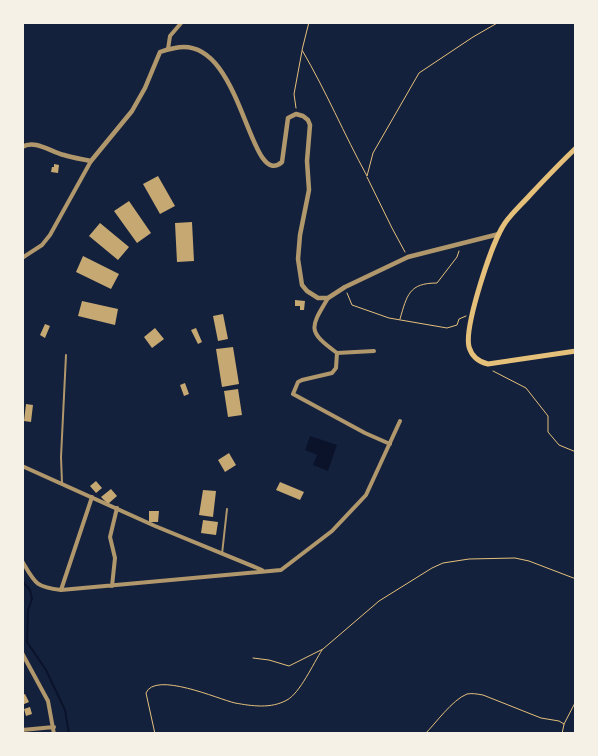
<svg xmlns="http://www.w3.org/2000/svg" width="598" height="756" font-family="'Alegreya Sans',sans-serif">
  <rect width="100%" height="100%" fill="#14213d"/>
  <!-- water -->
  <path fill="#0b132b" d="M310,436l27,9 -9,26 -15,-6 4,-10 -12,-5z"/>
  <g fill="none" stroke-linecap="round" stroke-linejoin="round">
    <!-- stream -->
    <path stroke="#0b132b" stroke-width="2" d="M22,581l8,9 2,9 -4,11 -1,32 19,28 19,40 4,24"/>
  </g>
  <!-- building -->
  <path fill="#c6a872" d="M54,164l5,1 -1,8 -7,-1 1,-5h2z
    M158,176l17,30 -15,8 -17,-30z
    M129,201l22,32 -14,10 -23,-32z
    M192,222l2,39 -17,1 -2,-39z
    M100,223l29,24 -11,13 -29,-24z
    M83,256l36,18 -8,15 -35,-17z
    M295,300l10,1 -1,9h-4v-4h-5z
    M82,301l36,8 -3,16 -37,-9z
    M223,314l5,25 -10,2 -5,-25z
    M45,324l5,2 -5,12 -5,-3z
    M155,328l9,11 -12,9 -8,-11z
    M196,328l6,14 -4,2 -7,-14z
    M233,347l6,37 -17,3 -6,-38z
    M185,383l4,11 -5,2 -4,-11z
    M238,389l4,26 -14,2 -4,-26z
    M26,404l7,1 -2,17 -7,-1z
    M229,453l7,12 -11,7 -7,-12z
    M96,481l6,7 -6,5 -6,-7z
    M280,482l24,10 -4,8 -24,-10z
    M111,489l6,7 -9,8 -7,-7z
    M203,490l13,1 -3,26 -14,-2z
    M149,511h10l-1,11h-9z
    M203,520l15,2 -2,13 -15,-2z
    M25,694l4,8 -7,3v-10z
    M30,707l2,7 -6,2 -2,-7z"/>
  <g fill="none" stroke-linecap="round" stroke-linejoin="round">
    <!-- path -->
    <path stroke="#e5c07b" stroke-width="1" d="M309,22l-7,28c24,41 42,84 65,126l6,-23 46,-80 54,-36 26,-15
      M296,108l-2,-14 8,-43
      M367,177l25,51 13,24
      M347,293l5,12 37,13 58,10 10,-3 2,-6 7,-3
      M400,319c7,-24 9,-36 37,-36l20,-26 2,-6
      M493,371l33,17 22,28v16l11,13 17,7
      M253,658l16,2 20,6 34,-17 56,-48 53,-33 11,-5 26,-4 46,-1 14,3 47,18
      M155,734l-9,-41c9,-22 72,6 89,10 17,3 36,6 52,-3 13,-7 26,-36 35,-50
      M425,734c11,-11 27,-34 42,-40 5,-1 10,0 16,1l58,23 18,3 5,3
      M562,734l2,-10 12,-23"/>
    <!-- service -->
    <path stroke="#b1986c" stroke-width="2" d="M62,483l-1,-26 5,-102
      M222,554l5,-45"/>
    <!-- minor -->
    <path stroke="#b1986c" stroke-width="4" d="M168,49l2,-13 12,-14
      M22,258l20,-13 8,-10 41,-74
      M328,298c-18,30 -21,33 9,55l-1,15 -4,5 -30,7 -4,2 -5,12 72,39 25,11
      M337,353l37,-2
      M22,466l133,60 107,44
      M22,561c13,22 13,26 39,29l220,-20 51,-39 34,-36 34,-74
      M112,586l3,-28 -5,-21 7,-29
      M61,590l31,-93
      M22,653l26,48 6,33
      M22,730l32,-3"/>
    <!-- tertiary -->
    <path stroke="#b1986c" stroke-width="4.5" d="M22,147c13,-8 29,5 42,8 9,3 18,4 27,6l41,-50 13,-23 15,-36c5,-2 9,-3 15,-4 68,-15 73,144 107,114l6,-44 8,-4 7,2 5,4 2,5 -3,36 2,29 -9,45 -2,24 4,26 5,6 11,7h10l17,-11 63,-30 91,-23"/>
    <!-- secondary -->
    <path stroke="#e5c07b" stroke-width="5" d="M576,148c-16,15 -31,31 -46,47 -8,9 -18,18 -25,28 -13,18 -41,104 -36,124 3,10 10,15 19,17l88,-13"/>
  </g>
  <!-- border -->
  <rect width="598" height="756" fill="none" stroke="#f6f1e7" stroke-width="48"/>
</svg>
